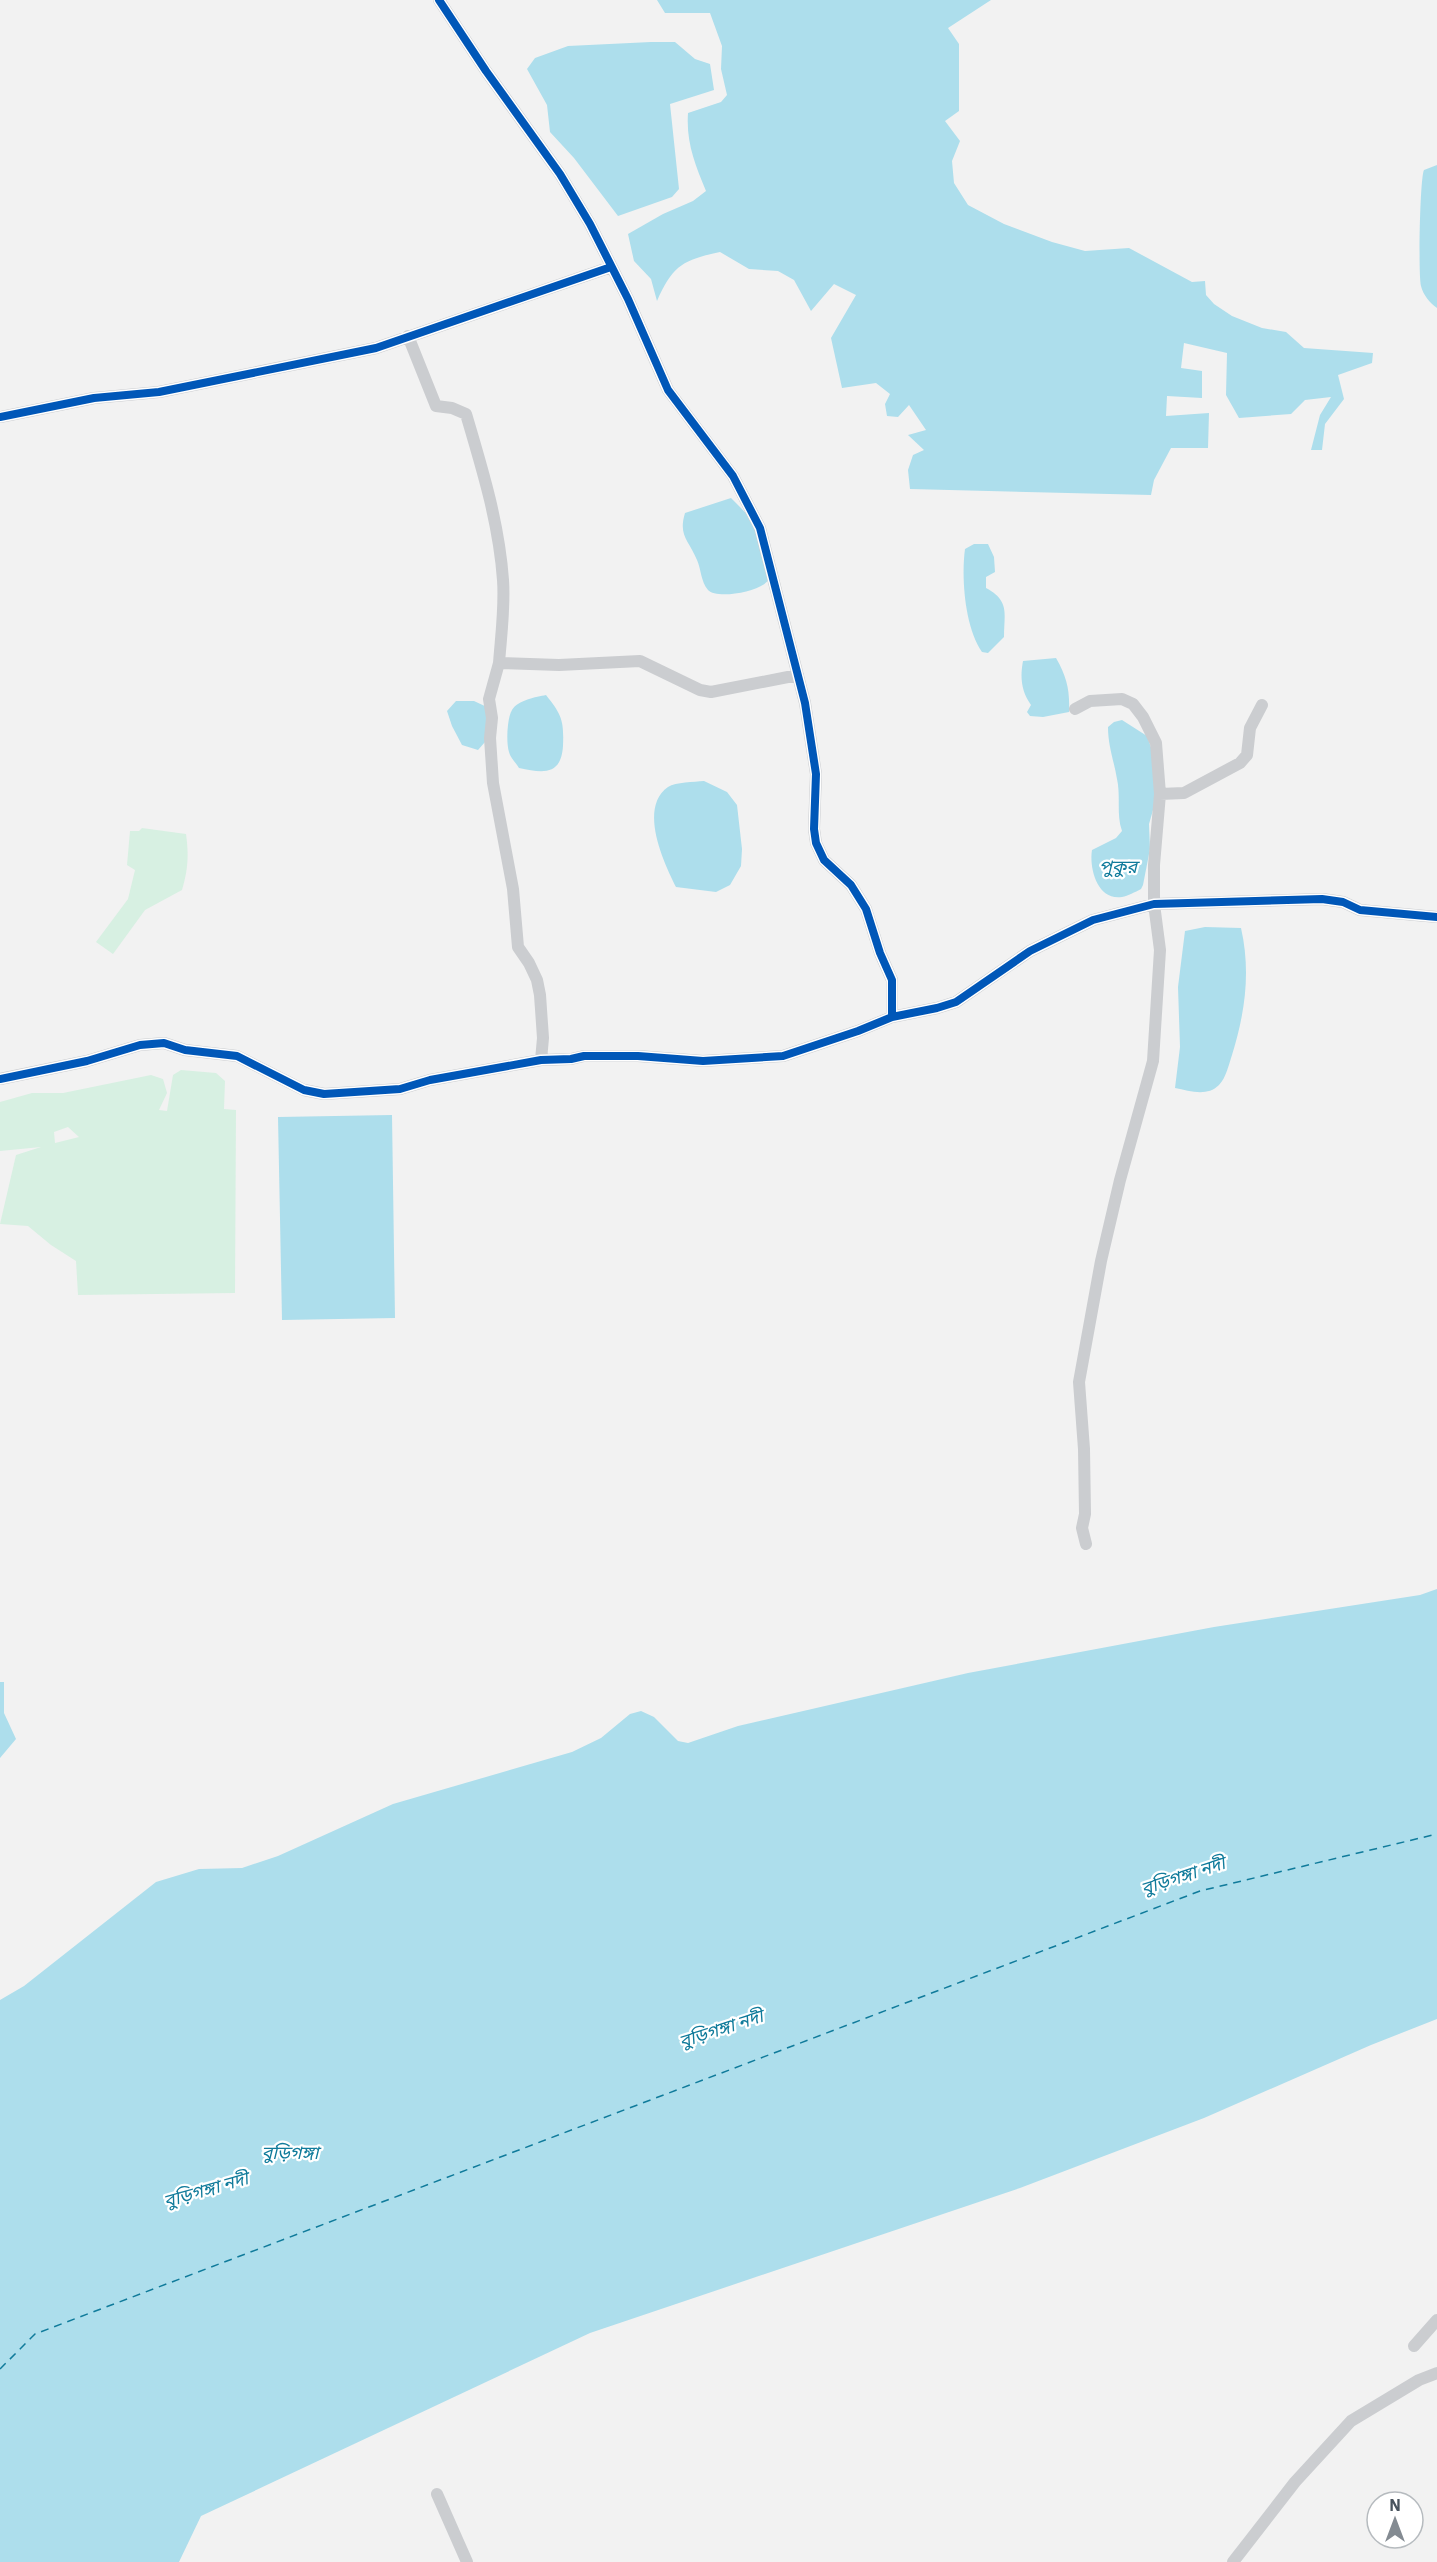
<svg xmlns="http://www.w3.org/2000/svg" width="1437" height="2562" font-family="'IBM Plex Sans','Noto Sans Bengali',sans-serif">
  <rect width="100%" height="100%" fill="#f2f2f2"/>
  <!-- green -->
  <path fill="#d7f0e2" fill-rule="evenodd" d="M142,828l44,6c3,21 2,36 -4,56l-37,20 -32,44 -17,-12 32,-43 7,-29 -8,-5 3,-34h9z
    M181,1070l35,3 9,8 -1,28 12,1 -1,183 -157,2 -2,-34 -25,-16 -23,-19 -28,-2 16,-69 25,-8 -41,4v-49l32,-9h31l88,-18 12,4 4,14 -8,17 8,1 6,-36zM68,1127l11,10 -24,6 -1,-11z"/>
  <!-- water -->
  <path fill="#addeec" d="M657,0h334l-43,28 11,16v67l-14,10 15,20 -8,20 2,22 14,22 36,19 48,18 33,9 44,-3 63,34 13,-1 1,14 8,9 18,12 30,12 24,4 18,16 69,5 -1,10 -34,12 6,24 -19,25 -3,26h-11l9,-35 11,-18 -26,3 -14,14 -52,4 -13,-23 1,-42 -43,-10 -3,25 21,3v27l-35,-2 -1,20 43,-3 -1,35h-37l-17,32 -3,15 -241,-6 -2,-19 5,-15 11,-5 -16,-15 18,-5 -17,-25 -11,12 -11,-1 -2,-12 5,-10 -14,-11 -34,5 -11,-50 25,-43 -22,-11 -23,27 -17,-31 -16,-9 -29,-2 -29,-17c-37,8 -47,13 -63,49l-6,-22 -17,-18 -6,-27 35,-20 30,-13 13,-10c-11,-27 -20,-48 -18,-78l33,-11 6,-7 -6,-26 1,-23 -12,-33h-45z
    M651,42h24l20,17 15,5 4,26 -44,14 9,85 -7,8 -54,19 -44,-58 -24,-26 -3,-27 -20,-36 8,-11 33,-12z
    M1437,165v143c-7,-5 -14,-13 -16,-22 -3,-12 -1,-109 3,-116z
    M731,498c8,8 16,16 23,24 6,10 18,47 14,58 -5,11 -51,20 -60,10 -7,-8 -7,-21 -11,-30 -8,-20 -19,-24 -12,-47z
    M974,544h14l6,13 1,15 -9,5v11c24,13 18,25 18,49l-16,16 -6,-1c-17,-24 -21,-74 -17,-103z
    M1056,658c11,19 14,33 13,54l-26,5 -13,-1 -3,-4 4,-7c-10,-14 -11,-28 -8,-44z
    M546,695c16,20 18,26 17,51 -2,30 -20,27 -44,22 -3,-5 -9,-11 -10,-16 -3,-9 -2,-34 3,-42 6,-10 24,-13 34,-15z
    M456,701h18l15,7 -4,34 -7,8 -16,-5 -10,-19 -5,-15z
    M1122,720l25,16 7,20 1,47 -6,21 1,25 -7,36 -2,4c-6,3 -13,7 -19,8 -25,4 -33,-30 -30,-47l24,-12 6,-7c-6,-17 -1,-34 -5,-52 -3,-18 -9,-33 -9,-52l6,-5z
    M704,781l23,11 10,13 5,44 -1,17 -11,19 -14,7 -40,-5c-12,-24 -38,-79 -8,-100 8,-5 26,-5 36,-6z
    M1205,927l36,1c10,44 4,85 -9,127 -3,9 -6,23 -13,30 -12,12 -29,6 -44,3l5,-41 -2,-60 7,-56z
    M392,1115l3,203 -113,2 -4,-203z
    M1437,1589v430l-66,26 -167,73 -184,70 -430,145 -389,183 -22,46h-179v-562l24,-14 132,-104 43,-13 43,-1 36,-12 115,-52 179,-52 29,-14 29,-24 11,-3 13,6 24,24 10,2 50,-17 230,-53 246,-46 206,-32z
    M0,1682h4v31l12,26 -16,19z"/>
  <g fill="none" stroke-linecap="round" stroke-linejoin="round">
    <!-- ferry -->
    <path stroke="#107b9b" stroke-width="1.5" stroke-dasharray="8 6" stroke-linecap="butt" d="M0,2369l35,-35 1165,-443 237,-57"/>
    <!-- minor -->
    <path stroke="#cbcdd0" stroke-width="12" d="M439,0l47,71 74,103 30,50 38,75 40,91 65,86 27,52 45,175 11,71 -2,55 2,14 8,17 27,25 15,24 14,44 12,27v37
      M408,336l28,70 16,2 14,6c16,54 33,109 37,166 2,27 -2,56 -4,83
      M0,417l94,-19 65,-6 217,-44 235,-81
      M1075,709l15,-8 32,-2 11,5 10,13 13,26 4,51 -6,71v39l6,46 -7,111 -33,119 -19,81 -22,121 5,67 1,65 -3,14 4,16
      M1160,794l24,-1 56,-30 7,-8 3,-27 12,-23
      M541,1060l2,-22 -3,-43 -3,-15 -8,-17 -11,-16 -5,-58 -20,-106 -3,-45 2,-20 -3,-19 10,-36 60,2 81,-4 60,29 11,2 87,-17
      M0,1079l87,-18 53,-16 24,-2 21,7 52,6 67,34 20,4 76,-5 30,-9 111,-20 30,-1 13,-3h54l65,5 80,-5 75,-25 34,-14 45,-9 19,-6 74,-51 63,-31 61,-16 168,-5 21,3 17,8 77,7
      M1414,2346l23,-26
      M437,2494l30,68
      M1233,2562l62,-80 56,-61 68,-41 18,-7"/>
    <!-- cycleway casing -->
    <g stroke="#fff" stroke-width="11">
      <path id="cycleway" d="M439,0l47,71 74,103 30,50 38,75 40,91 65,86 27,52 45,175 11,71 -2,55 2,14 8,17 27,25 15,24 14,44 12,27v37
        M0,417l94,-19 65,-6 217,-44 235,-81
        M0,1079l87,-18 53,-16 24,-2 21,7 52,6 67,34 20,4 76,-5 30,-9 111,-20 30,-1 13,-3h54l65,5 80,-5 75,-25 34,-14 45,-9 19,-6 74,-51 63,-31 61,-16 168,-5 21,3 17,8 77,7"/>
    </g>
    <!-- cycleway -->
    <use href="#cycleway" stroke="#0057b8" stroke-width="8"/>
  </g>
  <g text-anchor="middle" stroke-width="4.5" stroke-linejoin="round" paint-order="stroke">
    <!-- water labels -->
    <g font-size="18" font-style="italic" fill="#107b9b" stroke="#fff">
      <text x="1118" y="873">পুকুর</text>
      <text transform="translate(1183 1876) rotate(-18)" y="6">বুড়িগঙ্গা নদী</text>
      <text transform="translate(721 2029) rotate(-18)" y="6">বুড়িগঙ্গা নদী</text>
      <text x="290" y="2159">বুড়িগঙ্গা</text>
      <text transform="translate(206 2190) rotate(-16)" y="6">বুড়িগঙ্গা নদী</text>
    </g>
  </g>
  <!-- north arrow -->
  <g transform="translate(1395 2520)"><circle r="28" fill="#ffffff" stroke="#b6bbbf" stroke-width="1.5"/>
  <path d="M0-4.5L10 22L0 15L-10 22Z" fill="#848b92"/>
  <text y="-9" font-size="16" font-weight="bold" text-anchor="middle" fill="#49545e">N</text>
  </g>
</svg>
